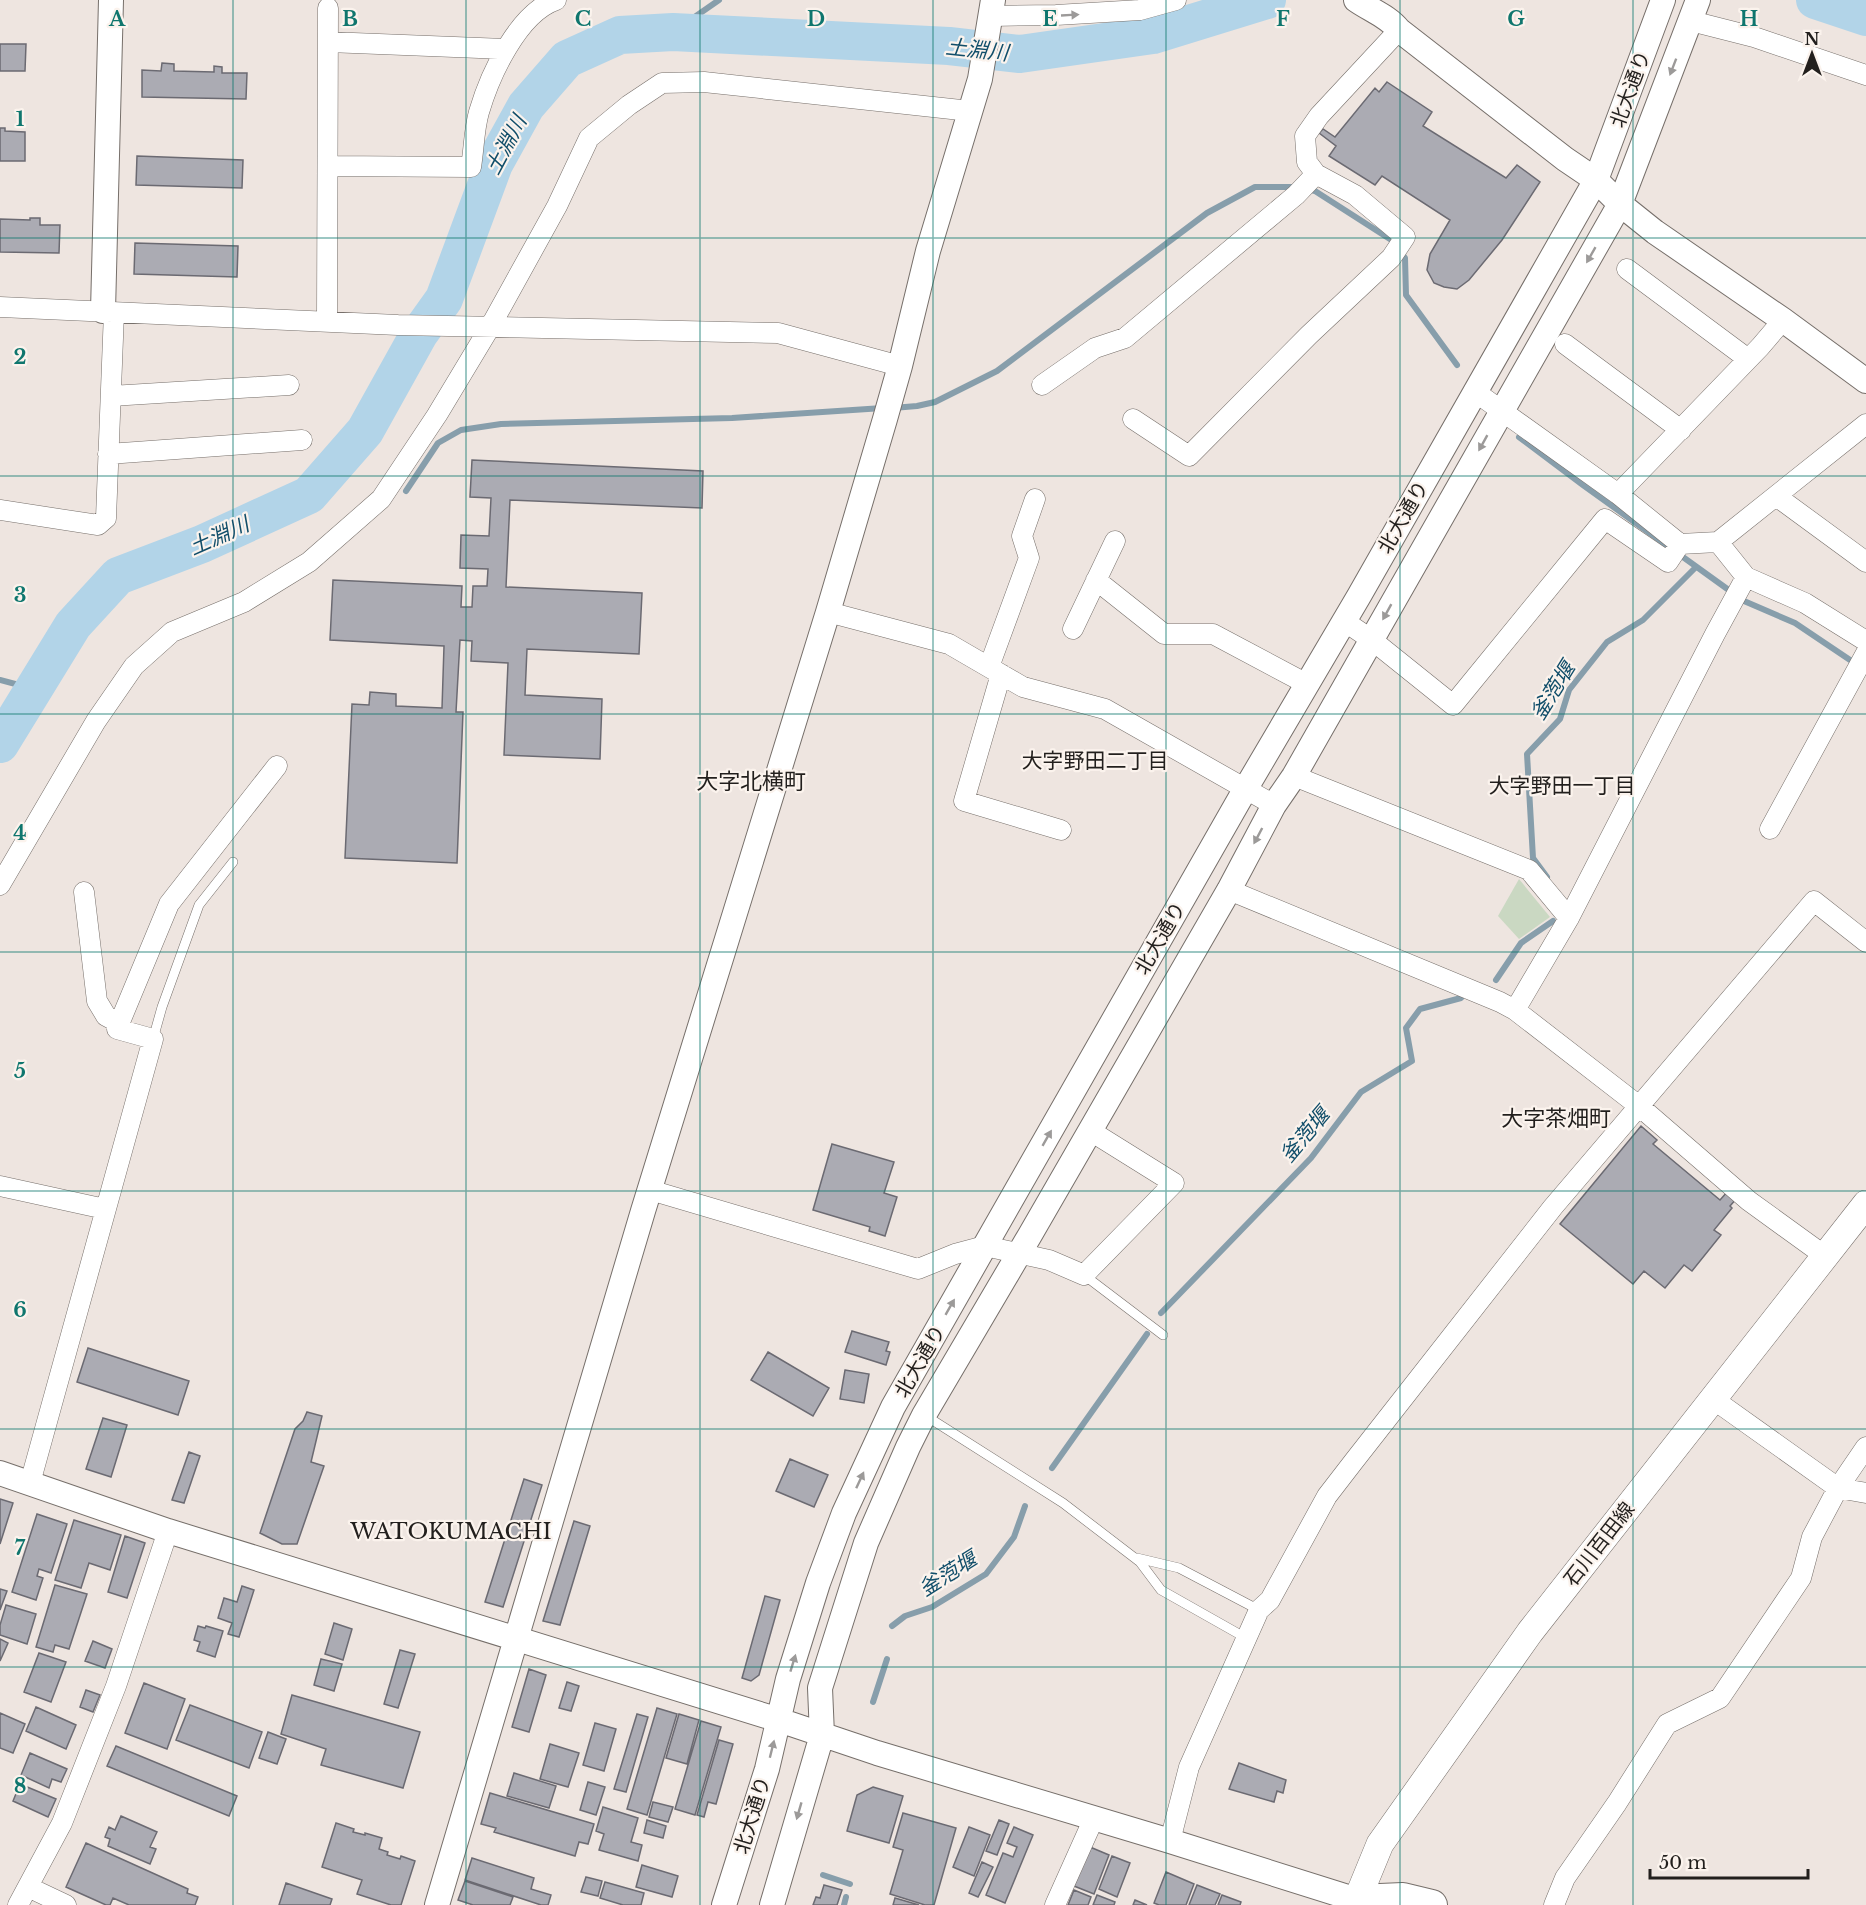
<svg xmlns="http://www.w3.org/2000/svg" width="1866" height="1905" font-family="'Libre Baskerville','Noto Sans JP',serif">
  <rect width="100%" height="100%" fill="#eee5e0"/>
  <!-- green -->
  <path fill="#cad8c2" d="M1519,879l31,38 -31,22 -21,-23z"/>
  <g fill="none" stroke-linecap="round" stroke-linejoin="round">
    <!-- stream -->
    <path stroke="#879eab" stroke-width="6" d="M673,32l46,-32
      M1308,189l7,2 78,50 12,17 1,37 51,70
      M893,408l24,-2 18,-4 62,-31 210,-158 48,-26h43
      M1519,437l64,48 161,116 51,22 61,41
      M406,491l32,-48 23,-13 40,-6 231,-6 151,-10
      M0,680l34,9
      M1547,877l-14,-19 -6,-104 33,-35 9,-29 38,-48 36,-22 53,-53
      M1496,980l25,-37 32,-22
      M1161,1313l150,-155 50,-66 51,-31 -6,-33 14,-19 41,-11
      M1052,1468l95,-134
      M892,1626l13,-10 27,-9 54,-33 28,-37 11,-31
      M873,1702l14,-43
      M823,1875l27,9
      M844,1905l2,-8"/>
    <!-- river -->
    <path stroke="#b2d4e8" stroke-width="38" d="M1815,0l51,17
      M0,744l73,-119 45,-49 84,-32 107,-49 56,-64 54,-97 25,-35 50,-135 32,-58 41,-47 53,-24 53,-3 276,14 71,8 133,-19 114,-35"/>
  </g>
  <!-- building -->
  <path fill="#ababb3" stroke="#6b6a72" stroke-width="1.5" d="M0,44h26l-1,27h-25z
    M162,63l12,1v7l40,1v-6l8,1v6h25l-1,26 -104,-2v-27l19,1z
    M1387,82l45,30 -9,14 83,52 11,-13 23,17 -38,58 -33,40 -12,9 -13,-2 -10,-4 -7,-13 3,-16 20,-34 -68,-44 -7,9 -46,-29 7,-10 -17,-13 4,-4 12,8 40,-49 4,4z
    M0,128h5v3l20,1v29h-25z
    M137,156l106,4 -1,28 -106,-3z
    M30,218h10v7h20l-1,28 -59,-1v-33l30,1z
    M135,243l103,3 -1,31 -103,-3z
    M472,460l231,11 -1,37 -192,-8 -4,87 136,6 -3,61 -112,-5 -2,46 77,4 -2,60 -96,-4 4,-92 -37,-2 1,-20 -12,-1 -4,72h7l-6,151 -112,-5 7,-154 17,1 1,-13 26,2v12l46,2 2,-62 -114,-6 3,-60 129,6 -1,21h11l1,-21h14l1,-17 -28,-1 1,-33 28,1 2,-38 -21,-1z
    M1641,1126l16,14 -4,4 67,56 8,-9 9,7 -7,8 2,2 -18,22 7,5 -29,36 -8,-6 -19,23 -21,-17 -11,13 -73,-60z
    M832,1144l62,18 -10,31 13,4 -12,39 -16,-5 1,-4 -57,-17z
    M852,1331l37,11 -3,9 4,1 -4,13 -41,-13z
    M88,1348l101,33 -11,34 -101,-33z
    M768,1352l61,36 -16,28 -62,-36z
    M845,1370l24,4 -5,29 -24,-4z
    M307,1412l15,4 -11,46 13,4 -27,78h-15l-22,-11 35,-104 8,-8z
    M103,1418l24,7 -16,52 -25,-8z
    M189,1452l11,4 -16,47 -12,-3z
    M790,1459l38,16 -14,32 -38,-16z
    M524,1479l18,6 -39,122 -18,-5z
    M0,1499l13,4 -13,41z
    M37,1514l30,10 -16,49 -12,-4 -2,7 6,2 -7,22 -24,-8z
    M74,1520l47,15 -11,35 -21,-7 -8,25 -26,-8z
    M574,1521l16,5 -30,99 -17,-4z
    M125,1536l20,7 -18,55 -19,-6z
    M55,1585l32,9 -18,55 -14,-4 -2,7 -17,-5z
    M242,1586l12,4 -15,47 -11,-3 4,-11 -14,-5 6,-20 13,4z
    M0,1589l7,2 -7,19z
    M765,1596l15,4 -21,75 -8,6 -9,-3z
    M6,1605l30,9 -9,30 -27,-9v-10z
    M334,1623l18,6 -9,31 -18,-6z
    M198,1626l7,2 1,-2 17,5 -8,26 -18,-6 3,-9 -6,-2z
    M0,1639l8,4 -8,18z
    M93,1641l19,8 -7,19 -20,-7z
    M400,1650l15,4 -17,54 -14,-4z
    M39,1653l27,9 -15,40 -27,-10z
    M321,1659l21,5 -8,27 -20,-6z
    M529,1669l17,6 -17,57 -17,-5z
    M567,1682l12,4 -8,25 -12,-3z
    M144,1683l41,16 -18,50 -42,-16z
    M86,1690l14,5 -7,17 -13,-5z
    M292,1695l128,37 -17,56 -82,-23 5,-16 -45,-15z
    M190,1705l72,27 -13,36 -73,-28z
    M36,1707l40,18 -10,24 -40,-18z
    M657,1708l20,6 -30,101 -20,-6z
    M0,1713l25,11 -12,29 -13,-5z
    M637,1714l11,3 -22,75 -12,-3z
    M679,1714l20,6 -12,44 -21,-6z
    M701,1721l20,6 -26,88 -20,-6z
    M595,1723l21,6 -12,42 -21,-6z
    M268,1732l18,7 -9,25 -18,-6z
    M719,1740l14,4 -17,60 -8,-2 -4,15 -7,-2z
    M550,1744l29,9 -11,34 -28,-8z
    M116,1746l121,50 -8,20 -122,-50z
    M30,1753l37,16 -6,13 -9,-3 -3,9 -28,-13z
    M1239,1763l47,17 -3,13 -6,-2 -3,11 -45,-13z
    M514,1773l42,13 -7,22 -42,-12z
    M588,1782l17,5 -9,28 -16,-5z
    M20,1784l36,15 -8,18 -35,-16z
    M873,1787l30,9 -14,47 -42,-12 10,-36z
    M490,1793l104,31 -6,20 -9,-2 -4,14 -81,-24 2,-4 -15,-4z
    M653,1802l20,5 -5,15 -19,-5z
    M603,1807l35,11 -7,24 11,3 -4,16 -39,-11 5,-16 -8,-3z
    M903,1813l53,15 -22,77h-9l-35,-11 13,-44 -10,-3z
    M121,1816l36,16 -7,15 6,2 -6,15 -42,-18 2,-7 -5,-2 4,-10 6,3z
    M647,1820l19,6 -3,12 -19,-5z
    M999,1820l10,4 -12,31 -11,-4z
    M336,1823l18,6 -1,3 12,3v-2l17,5 -3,11 9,3 -1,3 13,4 1,-3 14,5 -14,44h-10l-34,-11 5,-14 -40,-13z
    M969,1827l21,8 -16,41 -21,-9z
    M1014,1827l19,8 -28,68 -19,-8 17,-42 10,4 4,-10 -10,-4z
    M86,1843l102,46 -1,4 11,4 -3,8h-66l-16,-7 -3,7h-4l-40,-18z
    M1090,1847l19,8 -15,39 -20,-8z
    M1112,1856l18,7 -13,34 -18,-8z
    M472,1858l62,20 -3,11 20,6 -3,10h-7l-76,-25z
    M982,1862l11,5 -15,30 -9,-4z
    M642,1865l36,11 -6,21 -36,-10z
    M1166,1872l28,12 -8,21h-27l-5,-2z
    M586,1877l16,4 -4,15 -17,-4z
    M465,1881l48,16 -3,8h-37l-15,-5z
    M605,1882l39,11 -3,12h-18l-23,-7z
    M286,1883l46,16 -2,6h-51z
    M824,1885l18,5 -5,15h-24l3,-8 4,1z
    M1197,1885l23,9 -5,11h-26z
    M1074,1890l17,7 -3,8h-20z
    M1097,1895l18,7 -1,3h-21z
    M1222,1895l19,7 -1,3h-22z
    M895,1898l24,7h-26z
    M1135,1900l12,5h-14z"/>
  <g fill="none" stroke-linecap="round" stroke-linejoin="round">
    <!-- service casing -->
    <g stroke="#766f6a" stroke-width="10">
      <path id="service" d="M153,1039l9,-32 37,-102 34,-43
        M1084,1275l79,60
        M926,1416l137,87 77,59
        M1246,1638l-85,-48 -24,-32 42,10 80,42"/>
    </g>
    <!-- minor casing -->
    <g stroke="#766f6a" stroke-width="21">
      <path id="minor" d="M991,16l65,-1 84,-5 36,-10
        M1691,21l63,16 112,38
        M328,42l177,7
        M328,166l143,1c3,-18 3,-38 8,-55 11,-37 39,-99 77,-112
        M1627,269l121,90
        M0,307l398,18 380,8 122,33
        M327,321l1,-313
        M1565,344l116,86
        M1042,385l53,-37 30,-10 171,-143 20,-21
        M1474,391l144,103 62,50 38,-2 148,-118
        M111,396l178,-11
        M1133,419l56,37 120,-121 82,-77 14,-21 -50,-42 -39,-21 -9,-12 -2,-26 14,-20 80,-86
        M108,454l194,-14
        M1618,494l142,-147 23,-27
        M1776,496l90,66
        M0,510l98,15 8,-7 8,-206
        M1718,542l28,35 59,26 61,38
        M1096,580l68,54h49l94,50
        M828,612l121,32 74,43 82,22 169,96
        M1344,621l28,19 81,65 152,-186 63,43 12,-18
        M1073,629l42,-88
        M989,667l40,-109 -7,-22 13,-37
        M1001,674l-37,127 97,29
        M1294,776l235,94 40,48
        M1770,829l96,-176
        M0,885l96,-164 38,-55 38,-34 72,-30 65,-40 72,-63 56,-84 53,-88 67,-121 32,-68 40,-33 33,-22 42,-1 266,29
        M1229,890l271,112 15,8 124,96 110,95 76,55
        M84,892l13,109 9,15 13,7
        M1515,1010l54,-92 146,-284 31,-57
        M0,1186l105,23
        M650,1190l268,79 37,-15 30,-8 64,14 35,15 90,-92 -85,-53
        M1713,1399l125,89 28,5
        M30,1483l123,-444 -36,-10 52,-125 108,-138
        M1170,1841l19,-74 70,-157 11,-10 57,-104 27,-35 199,-254 261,-306 52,41
        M28,1887l38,18
        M18,1905l44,-82 54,-137 52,-155
        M1055,1905l39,-87
        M1554,1905l11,-27 52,-75 50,-79 53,-26 81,-120 11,-41 26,-49 28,-41"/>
    </g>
    <!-- tertiary casing -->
    <g stroke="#766f6a" stroke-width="26">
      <path id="tertiary" d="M1356,0c14,10 32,16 43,30l166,129 31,21 24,24 35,28 128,88 83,61
        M103,311l8,-311
        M0,1473l168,58 611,189 98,33 293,88 187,59
        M437,1905l206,-694 185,-599 57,-193 15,-53 28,-115 52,-172 13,-79
        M724,1905l43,-136 21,-90 30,-96 26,-70 49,-106 353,-619 113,-192 237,-416 67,-180
        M772,1905l50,-170 -2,-47 46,-145 42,-96 16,-32 106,-180 199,-345 45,-85 20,-29 326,-572 78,-204"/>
    </g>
    <!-- secondary casing -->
    <g stroke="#766f6a" stroke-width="28">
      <path id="secondary" d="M1357,1900l23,-56 150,-212 336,-428"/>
    </g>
    <!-- primary casing -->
    <g stroke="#766f6a" stroke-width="32">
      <path id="primary" d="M1357,1900l46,-2 29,7"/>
    </g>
    <!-- service -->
    <use href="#service" stroke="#fff" stroke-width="9"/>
    <!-- minor -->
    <use href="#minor" stroke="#fff" stroke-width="20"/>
    <!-- tertiary -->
    <use href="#tertiary" stroke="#fff" stroke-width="24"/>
    <!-- secondary -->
    <use href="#secondary" stroke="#fff" stroke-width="27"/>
    <!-- primary -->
    <use href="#primary" stroke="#fff" stroke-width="30"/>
  </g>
  <!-- one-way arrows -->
  <defs><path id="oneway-solid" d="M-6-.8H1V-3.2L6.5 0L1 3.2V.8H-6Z" transform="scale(1.5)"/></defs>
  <g fill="#9c9a99">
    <use href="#oneway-solid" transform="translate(1070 15) rotate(-3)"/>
    <use href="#oneway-solid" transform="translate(1673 67) rotate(111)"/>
    <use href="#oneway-solid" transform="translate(1591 255) rotate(120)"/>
    <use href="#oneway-solid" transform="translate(1483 443) rotate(119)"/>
    <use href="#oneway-solid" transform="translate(1387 612) rotate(119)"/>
    <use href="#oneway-solid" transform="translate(1258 836) rotate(118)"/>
    <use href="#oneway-solid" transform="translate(1047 1138) rotate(-60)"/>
    <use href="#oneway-solid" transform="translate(950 1307) rotate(-60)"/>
    <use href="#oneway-solid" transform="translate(860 1480) rotate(-65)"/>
    <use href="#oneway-solid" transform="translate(793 1663) rotate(-73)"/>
    <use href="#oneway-solid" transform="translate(772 1749) rotate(-76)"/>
    <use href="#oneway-solid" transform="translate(799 1811) rotate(106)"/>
  </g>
  <!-- grid -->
  <path fill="none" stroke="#0f766e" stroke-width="1.5" stroke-opacity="0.55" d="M233,0v1905M466,0v1905M700,0v1905M933,0v1905M1166,0v1905M1400,0v1905M1633,0v1905M0,238h1866M0,476h1866M0,714h1866M0,952h1866M0,1191h1866M0,1429h1866M0,1667h1866"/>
  <g text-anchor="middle" stroke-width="4.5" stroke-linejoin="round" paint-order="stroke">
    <!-- street labels -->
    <g font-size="20" fill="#221f1d" stroke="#fbf3ed">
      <text transform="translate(1630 89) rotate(-70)" y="7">北大通り</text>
      <text transform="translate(1403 517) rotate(-60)" y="7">北大通り</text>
      <text transform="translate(1160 938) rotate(-60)" y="7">北大通り</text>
      <text transform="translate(920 1361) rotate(-60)" y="7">北大通り</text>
      <text transform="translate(1599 1544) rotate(-52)" y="7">石川百田線</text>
      <text transform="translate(752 1815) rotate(-73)" y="7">北大通り</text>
    </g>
    <!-- water labels -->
    <g font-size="21" font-style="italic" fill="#114e6a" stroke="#fbf3ed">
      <text transform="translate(977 50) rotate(6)" y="7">土淵川</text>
      <text transform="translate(506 145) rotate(-62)" y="7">土淵川</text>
      <text transform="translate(219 536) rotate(-24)" y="7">土淵川</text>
      <text transform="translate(1553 691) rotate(-58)" y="7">釜萢堰</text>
      <text transform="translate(1305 1135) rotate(-50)" y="7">釜萢堰</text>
      <text transform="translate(948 1574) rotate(-32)" y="7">釜萢堰</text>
    </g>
    <!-- neighbourhood labels -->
    <g font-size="21" fill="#221f1d" stroke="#fbf3ed">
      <text x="1095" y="768">大字野田二丁目</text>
      <text x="1562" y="793">大字野田一丁目</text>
    </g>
    <!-- quarter labels -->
    <g font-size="22" fill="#221f1d" stroke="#fbf3ed">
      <text x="751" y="789">大字北横町</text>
      <text x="1556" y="1126">大字茶畑町</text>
      <text x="451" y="1539">WATOKUMACHI</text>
    </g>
  </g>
  <g font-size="20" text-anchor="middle" font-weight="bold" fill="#0f766e" stroke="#fbf3ed" stroke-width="4.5" stroke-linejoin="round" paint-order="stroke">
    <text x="117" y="26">A</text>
    <text x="350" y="26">B</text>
    <text x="583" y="26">C</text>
    <text x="816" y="26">D</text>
    <text x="1050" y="26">E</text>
    <text x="1283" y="26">F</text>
    <text x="1516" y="26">G</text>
    <text x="1749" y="26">H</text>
    <text x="20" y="126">1</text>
    <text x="20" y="364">2</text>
    <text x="20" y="602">3</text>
    <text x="20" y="840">4</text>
    <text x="20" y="1078">5</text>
    <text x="20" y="1317">6</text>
    <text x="20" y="1555">7</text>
    <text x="20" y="1793">8</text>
  </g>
  <!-- north arrow -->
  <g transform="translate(1812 54)" stroke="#fbf3ed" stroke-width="4.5" paint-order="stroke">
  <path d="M0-4.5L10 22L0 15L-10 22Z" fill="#221f1d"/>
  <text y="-9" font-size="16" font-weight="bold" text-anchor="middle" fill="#221f1d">N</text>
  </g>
  <!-- scale -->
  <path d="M1650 1869v9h158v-9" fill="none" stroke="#221f1d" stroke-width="3"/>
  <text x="1659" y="1869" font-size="18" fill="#221f1d" stroke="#fbf3ed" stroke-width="4.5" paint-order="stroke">50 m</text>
</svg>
